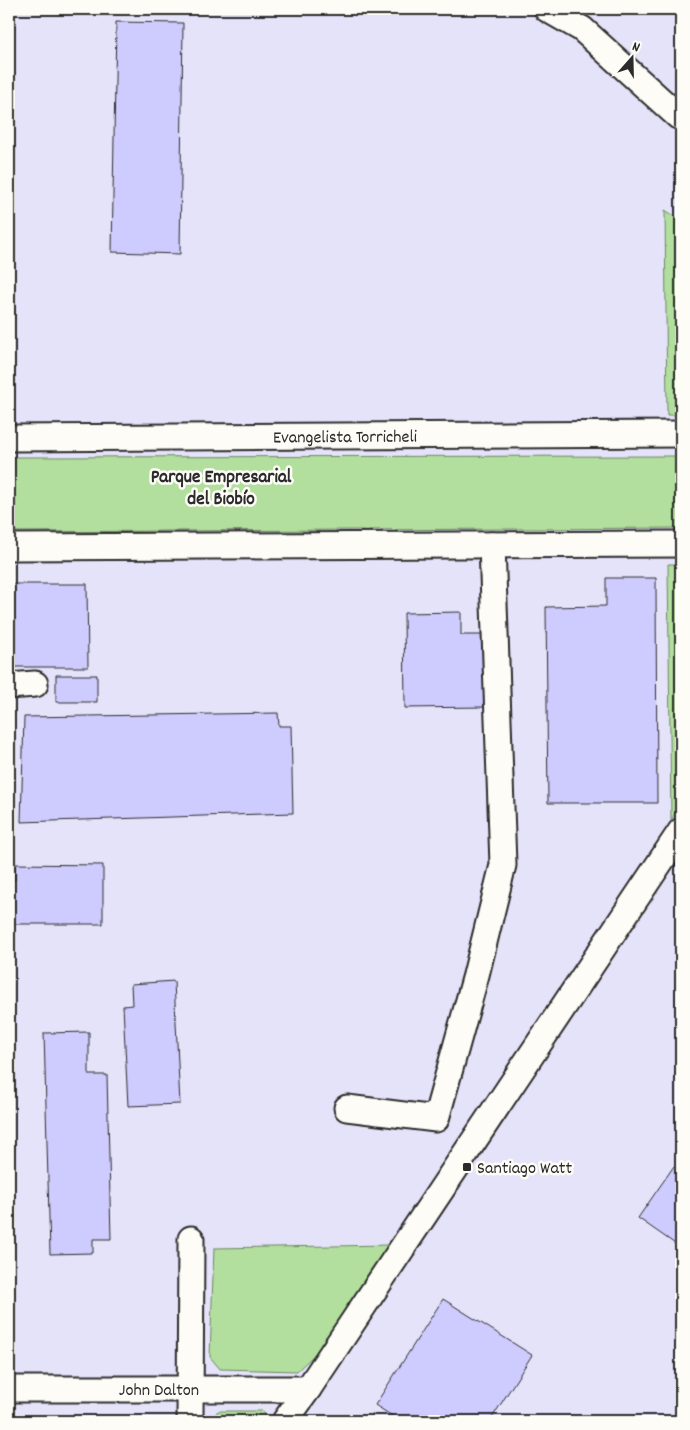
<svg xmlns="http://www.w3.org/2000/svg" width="690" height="1430" font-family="Dekko,sans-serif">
  <rect width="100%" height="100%" fill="#efedf9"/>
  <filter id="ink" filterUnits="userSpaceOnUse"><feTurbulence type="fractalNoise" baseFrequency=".02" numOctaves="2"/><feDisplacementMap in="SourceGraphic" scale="10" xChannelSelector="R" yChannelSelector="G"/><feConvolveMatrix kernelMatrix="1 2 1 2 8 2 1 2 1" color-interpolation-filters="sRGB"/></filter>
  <g filter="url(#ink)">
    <!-- built -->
    <path fill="#e5e3fa" d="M9,9h672v1412h-672z"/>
    <!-- green -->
    <path fill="#b2df9d" stroke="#6e8564" d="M665,210l16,10v195h-14z
      M681,456v72l-672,4v-75z
      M668,564h13v240l-10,16z
      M390,1245l-76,110 -17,16 -77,-2 -10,-12 4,-109z
      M218,1411h44l6,6 -2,4h-58z"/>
    <!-- building -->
    <path fill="#cecbfe" stroke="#2b2b2b" d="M116,22l67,1 -3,231 -68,-2z
      M606,578h50l1,225h-109l-2,-196 60,-1z
      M9,584h78l1,83h-79z
      M461,612v23h24v72l-80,1 -1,-95z
      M56,675h41v27h-41z
      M278,713l1,13h12l2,87 -272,9 3,-105z
      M15,864l88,1v59h-94v-44h6z
      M174,981l6,123 -52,2 -5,-100 9,-1 -1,-21z
      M89,1032v43h18l4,164h-18v14l-43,1 -6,-221z
      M674,1166l7,5v77l-43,-30z
      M443,1299l89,56 -42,66h-90l-25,-16z"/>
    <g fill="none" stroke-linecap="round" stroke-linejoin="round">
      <!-- minor casing -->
      <g stroke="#2b2b2b" stroke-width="29">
        <g id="minor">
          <path d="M547,9l35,20 96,87"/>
          <path id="s1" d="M9,438l672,-4"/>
          <path d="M9,547l672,-3"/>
          <path d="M9,686l26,-2"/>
          <path d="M347,1108l89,11 40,-144 27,-110 -11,-320"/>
          <path id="s2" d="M9,1389h299"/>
          <path d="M190,1421l1,-182"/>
          <path d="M285,1421l23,-32 373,-558"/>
        </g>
      </g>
      <!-- minor -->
      <use href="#minor" stroke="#fdfcf7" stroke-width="25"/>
    </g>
  </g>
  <!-- markers -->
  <rect fill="#2b2b2b" stroke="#fdfcf7" stroke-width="2" x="462" y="1162" width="10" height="10" rx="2.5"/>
  <g text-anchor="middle" stroke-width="5" stroke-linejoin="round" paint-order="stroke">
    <!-- street labels -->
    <g font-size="18" fill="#2b2b2b" stroke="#fdfcf7">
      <text dy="6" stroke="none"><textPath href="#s1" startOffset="336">Evangelista Torricheli</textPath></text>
      <text dy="6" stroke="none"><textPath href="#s2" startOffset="150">John Dalton</textPath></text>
    </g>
    <!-- poi labels -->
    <g font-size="18" fill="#2b2b2b" stroke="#fdfcf7" text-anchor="start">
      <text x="477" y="1173">Santiago Watt</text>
    </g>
    <!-- neighbourhood labels -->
    <g font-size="19" font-weight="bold" fill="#2b2b2b" stroke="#fdfcf7">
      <text x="221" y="482">Parque Empresarial<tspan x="221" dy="22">del Biobío</tspan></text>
    </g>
  </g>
  <!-- margin -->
  <rect width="690" height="1430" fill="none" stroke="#fdfcf7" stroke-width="30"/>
  <rect x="15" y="15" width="660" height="1400" fill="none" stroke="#2b2b2b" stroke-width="2" filter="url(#ink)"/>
  <!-- north arrow -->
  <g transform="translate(632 58) rotate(20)" stroke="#fdfcf7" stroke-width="4" paint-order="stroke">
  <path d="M0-4L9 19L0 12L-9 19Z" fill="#2b2b2b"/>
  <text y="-8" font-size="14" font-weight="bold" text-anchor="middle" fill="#2b2b2b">N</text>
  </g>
</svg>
